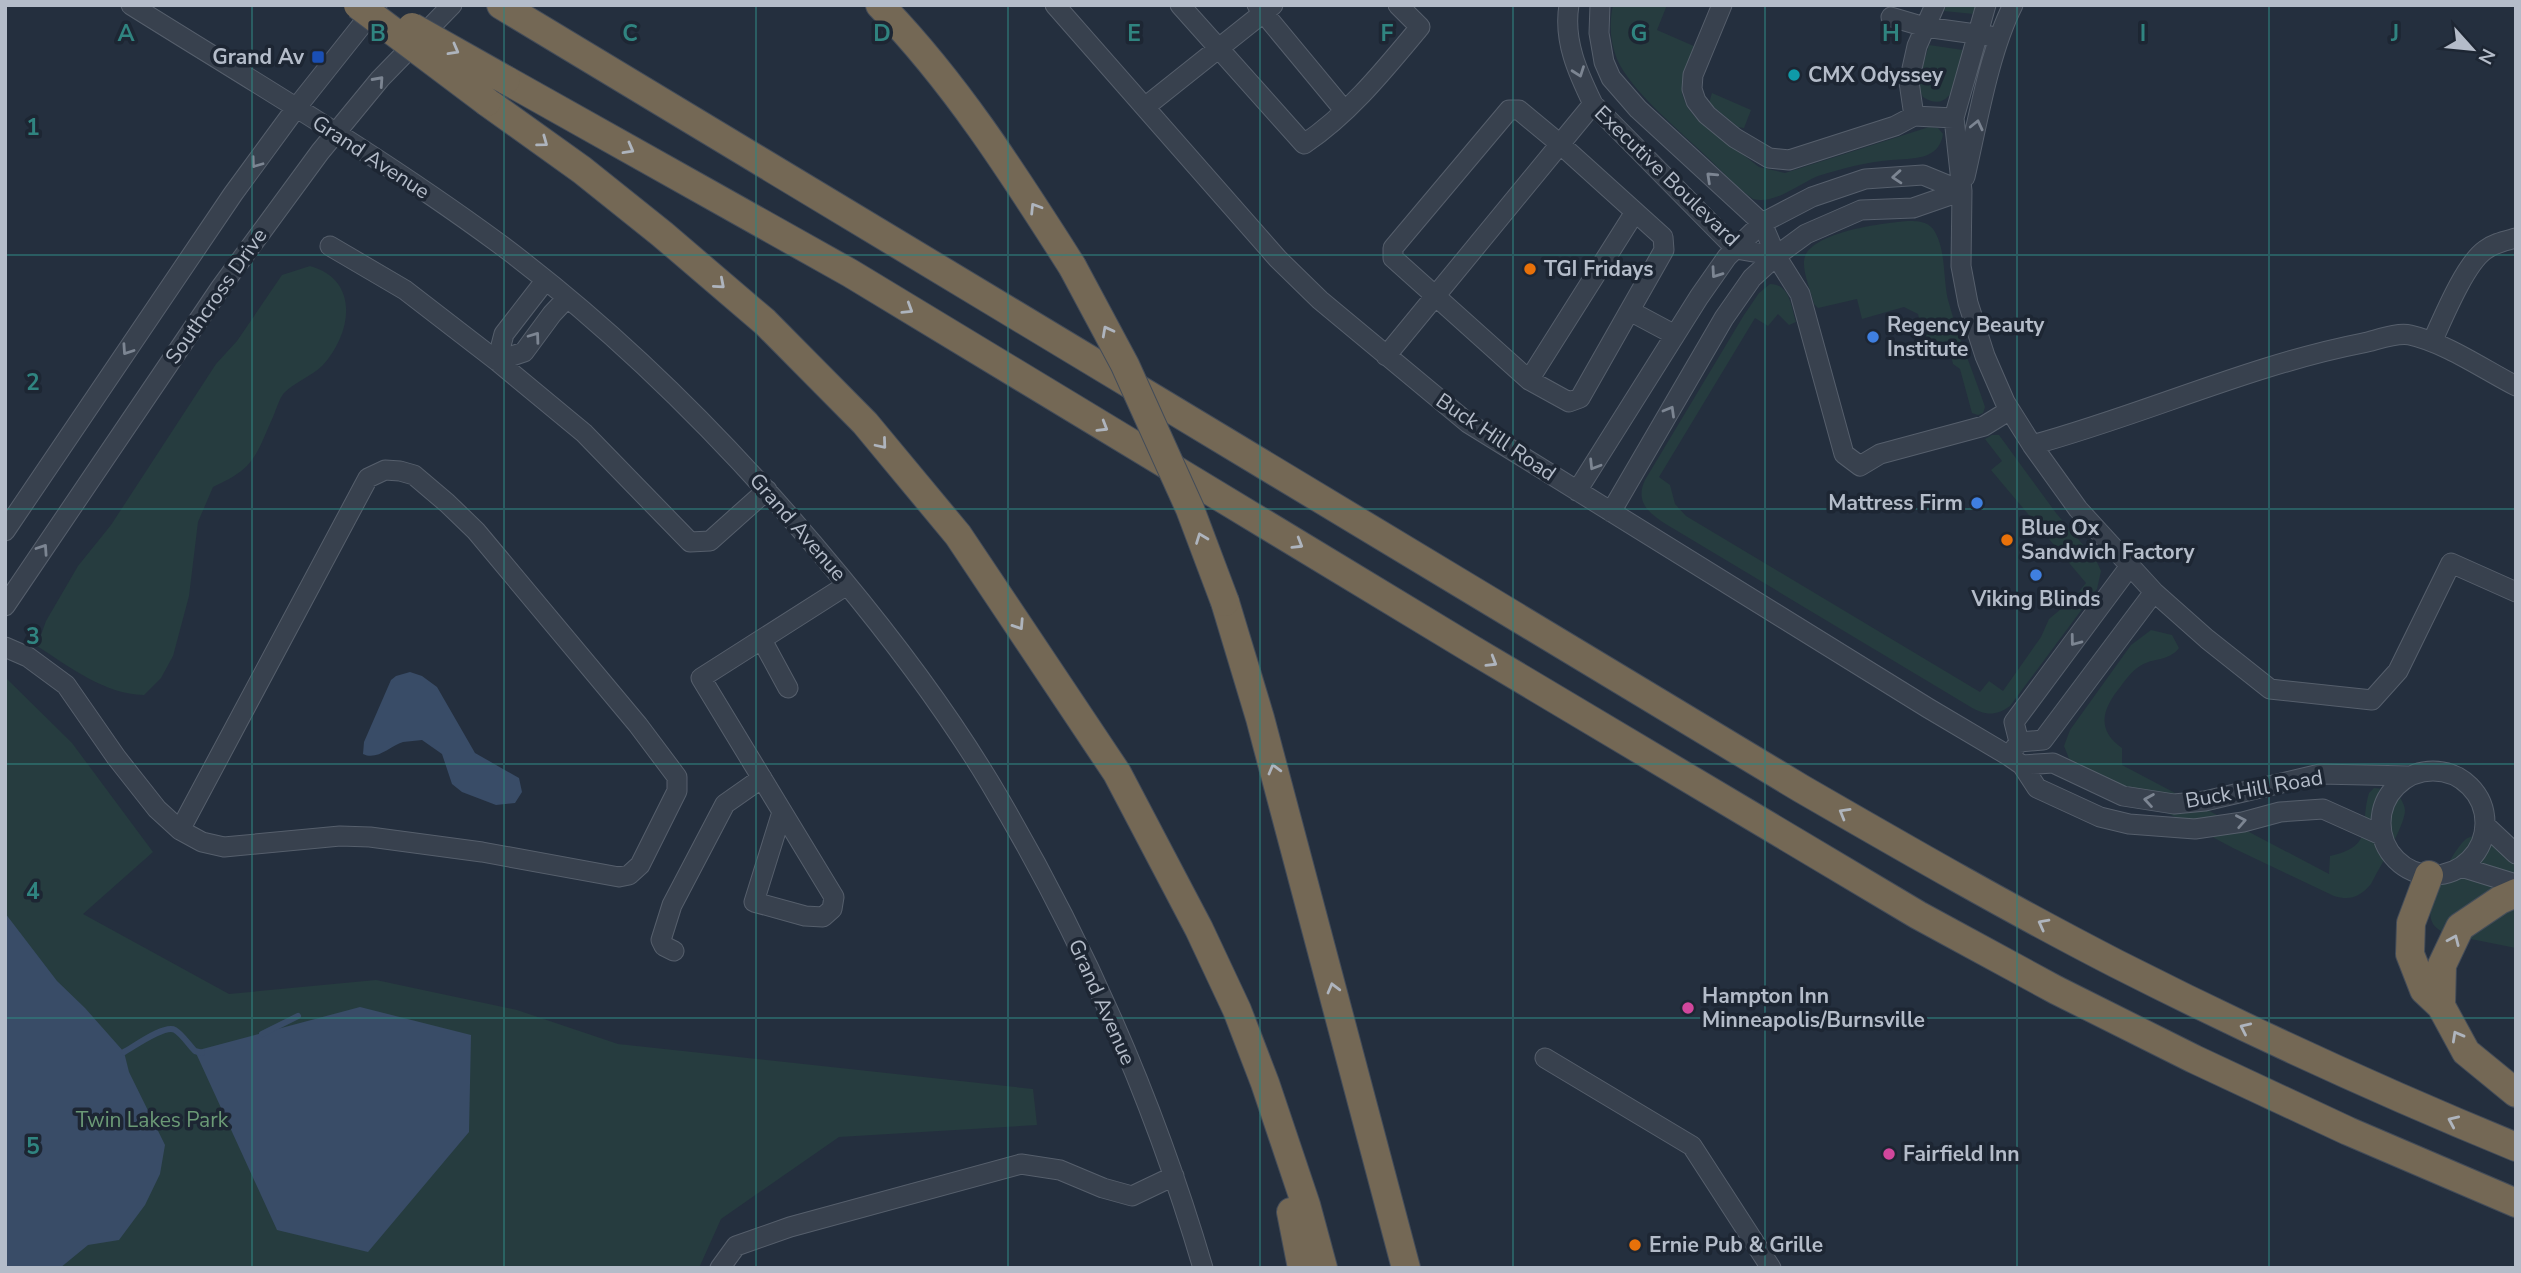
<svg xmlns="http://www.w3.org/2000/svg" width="2521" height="1273" font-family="'Nunito Sans',sans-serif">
  <rect width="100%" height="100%" fill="#242f3e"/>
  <!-- green -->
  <path fill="#263c3f" d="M1613,5h54l-10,25 39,17 -13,32 -1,15 5,13 9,11 63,49 26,6 144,-46 9,1 5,6c-4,27 -31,24 -52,26 -12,1 -24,3 -37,6 -12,3 -24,6 -36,10 -19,8 -44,29 -65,23 -17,-12 -32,-29 -48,-44 -25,-24 -75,-65 -88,-96 -7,-17 -8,-36 -4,-54z
    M1947,5h30l-3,9 -30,-3z
    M1929,45l34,5c-3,20 -9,67 -40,47l-6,-13z
    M1712,93l39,17 -7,18 -6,-1 -29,-24z
    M1907,221c11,0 22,0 28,11 11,19 8,47 13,68 10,37 25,71 37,107l-2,6 -5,2 -6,-2 -12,-44 -7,-5 -3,-13 -18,4 -5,-4 -9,-37 -14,-7 -42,12 -5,-20 -39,9 -4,-4c-3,-13 -11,-30 -10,-43 2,-29 81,-38 103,-40z
    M310,266c50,14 42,67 13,99 -11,11 -28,17 -39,28 -5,6 -8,17 -11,24 -18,40 -18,51 -60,70l-15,35 -9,74 -16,60 -12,22 -17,17c-40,-1 -74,-28 -107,-49l9,-25 32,-55 33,-41 105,-161 21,-23 45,-66z
    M1770,284c20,0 21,22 26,38l-7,3 -11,-11 -10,12 -13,-8 -96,159 11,8 5,19 11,12 294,176 9,-11 14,10 38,-54 8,-18 24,-20 13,-16 -95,-113 11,-9 -17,-22 7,-4h7l57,78 40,47 5,11 -4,18 -87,117c-15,11 -26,9 -41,0l-300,-180c-18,-11 -35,-23 -24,-46l99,-165 15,-22z
    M2151,630l21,5 7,13c-11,14 -25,9 -39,18 -8,5 -14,13 -19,20 -18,22 -26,43 1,62v17l207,109 1,-18c46,-10 29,-30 39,-63l5,-5 20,2c5,6 10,12 11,20 0,16 -26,58 -34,74 -11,13 -21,17 -37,12l-101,-48 -163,-87 -6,-15 6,-16 61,-85z
    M6,678l66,65 81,109 -70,62 146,80 147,-14 141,30 101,34 415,45 4,36 -198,12 -118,82 -22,49h-694z
    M2477,835h9l30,12v101l-70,-14c-7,-4 -13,-7 -15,-15 -5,-16 22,-70 35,-80 1,-1 9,-4 11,-4z"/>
  <!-- water -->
  <path fill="#394c67" d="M410,672l12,4 15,11 38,66 44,25 3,14 -7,11 -19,2 -34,-13 -10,-8 -10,-30 -20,-14c-6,1 -13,1 -19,2 -13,4 -26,19 -40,12l1,-12 27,-62 5,-4z
    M5,913l52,68 28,27 39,44 5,20 36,73 -5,29 -15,31 -26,35 -31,5 -28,23h-55z
    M360,1007l111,28 -2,97 -101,120 -91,-22 -82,-179z"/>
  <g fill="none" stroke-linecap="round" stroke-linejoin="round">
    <!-- stream -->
    <path stroke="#394c67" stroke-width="6" d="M262,1034l36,-18
      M124,1052c11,-6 41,-28 51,-22 7,4 14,15 20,21l7,2"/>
    <!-- minor casing -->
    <g stroke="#565f6c" stroke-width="21">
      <path id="minor" d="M131,5c123,77 249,151 366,237 129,96 241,210 343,334 54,65 106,134 150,207 91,152 163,315 213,485
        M1055,5l223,254 42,41 148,123 460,285 81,48 13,9 15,23 63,29 29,7 66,5 48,-7 37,-10 43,-3 58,26
        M1180,5l124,139c45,-30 81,-75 116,-117l-22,-22
        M1257,5l87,105
        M1569,5c-6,36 9,68 24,99l143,145 40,7
        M1600,5l-1,28 5,29 7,16 27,31 124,114 14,33 24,38 44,160 16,12 20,-12 104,-28 26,-16
        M1722,5l-29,70 -1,14 4,12 11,14 28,23 34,20 20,2 106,-34 19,-10
        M1935,5l-18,41 -8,36 5,34 40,2
        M1986,5l-32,113 8,73 -1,75 7,37 17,53 20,46 27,43 46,64 76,83 53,47 63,50 102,11 26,-29 53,-108 65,29
        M1891,17l34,10 65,9
        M1145,107l128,-102
        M1509,110h10l41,34 103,93 1,13 -84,148 -11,4 -40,-22 -136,-122v-10z
        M1965,177c12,-52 24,-125 48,-172
        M330,246l75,44 92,71 87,72 106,109 20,-1 57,-51
        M545,281l-41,53 -7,27 27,-9 28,-38 15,-16
        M1630,311l45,24
        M2432,342c11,-24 33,-78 53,-92 9,-7 20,-9 31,-12
        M1386,356l207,-252
        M1529,380l106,-168
        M2032,445c111,-30 218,-80 331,-102 14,-3 34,-11 47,-8 36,8 73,34 106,51
        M1577,491l122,-194 28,-40 35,-34 50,-26 53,-18 58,-4 39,16
        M1611,512l113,-194 28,-40 24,-22 30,-22 55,-24 52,-2 49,-17
        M5,531l228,-337 63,-86 81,-102
        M5,606l216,-319 99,-135 60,-73 72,-74
        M762,640l26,48
        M5,647l23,10 38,28 50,72 41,52 23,21 22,12 22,5 116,-11 30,1 112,15 137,25 10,-2 11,-10 37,-74v-14l-39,-52 -162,-194 -29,-28 -33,-28 -14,-4 -15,-1 -17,8 -188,352
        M2019,742l24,-2 111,-148
        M2009,756l10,-14 -5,-20 116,-156
        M2022,765l31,-2 70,33 51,8 31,-3 115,-27 89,2
        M2381 823a52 52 0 1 1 104 0a52 52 0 1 1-104 0Z
        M782,812l-28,90 51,14 18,1 9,-8 2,-12 -133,-219 146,-93
        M2485,825l31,29
        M2461,867l55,17
        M674,951l-10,-5 -3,-6 11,-35 53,-101 37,-26
        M1545,1058l147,88 79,122
        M720,1268l16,-22 54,-19 231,-63 39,6 43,18 29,8 42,-20"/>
    </g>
    <!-- highway casing -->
    <g stroke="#434c59" stroke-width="30">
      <path id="highway" d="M501,5l1301,784c104,60 208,120 315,175 130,66 263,127 399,183
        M880,5c76,78 134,170 192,261
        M506,80l344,193 623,377 445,265 138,75 138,69 154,72 168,72
        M487,102l95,68 80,64 103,88 100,101 93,112 159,238 82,156 38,81 28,73 41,122 17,63
        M1225,602l35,116 146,550
        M2429,875l-18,48 -1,31 14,36 17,16 25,46 50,41
        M2441,1006l1,-41 18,-38 40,-27 16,-7
        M1291,1212l11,56"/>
    </g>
    <!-- minor -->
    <use href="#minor" stroke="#38414e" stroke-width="19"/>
    <!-- highway -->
    <use href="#highway" stroke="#746855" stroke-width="28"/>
    <!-- highway-bridge casing -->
    <g stroke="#434c59" stroke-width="30" stroke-linecap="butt">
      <path id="highway-bridge" d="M358,5l129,97
        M412,27l94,53
        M1072,266l53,99 65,144 35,93"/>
    </g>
    <!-- highway-bridge -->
    <use href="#highway-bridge" stroke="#746855" stroke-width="28"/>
  </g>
  <!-- one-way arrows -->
  <defs><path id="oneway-chevron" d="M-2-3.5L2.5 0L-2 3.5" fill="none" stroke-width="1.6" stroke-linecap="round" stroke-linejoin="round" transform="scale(1.75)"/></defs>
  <g stroke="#aeb4bd">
    <use href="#oneway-chevron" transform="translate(454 50) rotate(29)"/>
    <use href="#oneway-chevron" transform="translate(543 142) rotate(36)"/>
    <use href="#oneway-chevron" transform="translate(629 149) rotate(29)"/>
    <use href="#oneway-chevron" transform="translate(1035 208) rotate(-122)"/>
    <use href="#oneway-chevron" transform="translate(720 284) rotate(41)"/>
    <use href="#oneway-chevron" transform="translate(908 309) rotate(32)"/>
    <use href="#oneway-chevron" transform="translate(1107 331) rotate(-118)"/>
    <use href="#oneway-chevron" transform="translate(1103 427) rotate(31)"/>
    <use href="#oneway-chevron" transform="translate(882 444) rotate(50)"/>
    <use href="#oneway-chevron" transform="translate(1201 538) rotate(-111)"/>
    <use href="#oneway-chevron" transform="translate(1298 544) rotate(31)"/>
    <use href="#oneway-chevron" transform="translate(1019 625) rotate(57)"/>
    <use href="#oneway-chevron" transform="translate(1492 662) rotate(31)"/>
    <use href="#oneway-chevron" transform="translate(1274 769) rotate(-105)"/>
    <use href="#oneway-chevron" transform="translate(1844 813) rotate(-150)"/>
    <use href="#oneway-chevron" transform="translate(2043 924) rotate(-152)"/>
    <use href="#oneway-chevron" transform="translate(2454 940) rotate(-66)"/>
    <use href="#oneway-chevron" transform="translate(1333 988) rotate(-105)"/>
    <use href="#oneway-chevron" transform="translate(2245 1028) rotate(-155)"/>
    <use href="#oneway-chevron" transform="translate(2457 1036) rotate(-119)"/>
    <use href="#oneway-chevron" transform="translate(2453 1121) rotate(-156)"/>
  </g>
  <g stroke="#7c8592">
    <use href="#oneway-chevron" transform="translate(1579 72) rotate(70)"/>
    <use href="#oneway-chevron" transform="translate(379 81) rotate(-48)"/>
    <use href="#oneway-chevron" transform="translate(1977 125) rotate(-77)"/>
    <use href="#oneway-chevron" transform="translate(256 163) rotate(126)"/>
    <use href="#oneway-chevron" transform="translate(1711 177) rotate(-137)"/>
    <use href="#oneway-chevron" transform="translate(1897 177) rotate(176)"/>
    <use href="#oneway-chevron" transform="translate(1716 273) rotate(125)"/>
    <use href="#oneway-chevron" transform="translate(535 337) rotate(-54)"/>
    <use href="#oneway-chevron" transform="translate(127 350) rotate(124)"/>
    <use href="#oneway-chevron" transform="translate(1670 411) rotate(-60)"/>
    <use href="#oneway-chevron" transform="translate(1594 465) rotate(122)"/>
    <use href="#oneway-chevron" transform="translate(43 549) rotate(-56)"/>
    <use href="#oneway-chevron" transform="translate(2075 641) rotate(127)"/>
    <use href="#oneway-chevron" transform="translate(2149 800) rotate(-171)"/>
    <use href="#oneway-chevron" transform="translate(2241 821) rotate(-11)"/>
  </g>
  <!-- grid -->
  <path fill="none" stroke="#308480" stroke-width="2" stroke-opacity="0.55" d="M252,5v1263M504,5v1263M756,5v1263M1008,5v1263M1260,5v1263M1513,5v1263M1765,5v1263M2017,5v1263M2269,5v1263M5,255h2511M5,509h2511M5,764h2511M5,1018h2511"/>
  <!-- markers -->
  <rect fill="#1a4fb4" stroke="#1d2633" stroke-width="2.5" x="311" y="50" width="14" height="14" rx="3.5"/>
  <circle fill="#0f9aa8" stroke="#1d2633" stroke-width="2.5" cx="1794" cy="75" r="7"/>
  <g fill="#e8710a" stroke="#1d2633" stroke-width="2.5">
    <circle cx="1530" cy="269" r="7"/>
    <circle cx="2007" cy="540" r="7"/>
    <circle cx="1635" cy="1245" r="7"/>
  </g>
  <g fill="#3f7fe0" stroke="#1d2633" stroke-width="2.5">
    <circle cx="1873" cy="337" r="7"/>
    <circle cx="1977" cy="503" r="7"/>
    <circle cx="2036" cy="575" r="7"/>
  </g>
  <g fill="#d1479c" stroke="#1d2633" stroke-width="2.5">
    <circle cx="1688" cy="1008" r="7"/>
    <circle cx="1889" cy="1154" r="7"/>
  </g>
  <g text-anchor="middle" stroke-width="7" stroke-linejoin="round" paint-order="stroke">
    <!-- poi labels -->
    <g font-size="21" font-weight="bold" fill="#b4bcc9" stroke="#1d2633" text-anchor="start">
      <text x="304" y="64" text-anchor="end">Grand Av</text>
      <text x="1808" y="82">CMX Odyssey</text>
      <text x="1544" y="276">TGI Fridays</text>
      <text x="1887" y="332">Regency Beauty<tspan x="1887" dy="24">Institute</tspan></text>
      <text x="1963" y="510" text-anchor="end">Mattress Firm</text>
      <text x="2021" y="535">Blue Ox<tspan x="2021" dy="24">Sandwich Factory</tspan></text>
      <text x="2036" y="606" text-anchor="middle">Viking Blinds</text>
      <text x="1702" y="1003">Hampton Inn<tspan x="1702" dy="24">Minneapolis/Burnsville</tspan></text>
      <text x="1903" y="1161">Fairfield Inn</text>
      <text x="1649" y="1252">Ernie Pub &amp; Grille</text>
    </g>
    <!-- street labels -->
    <g font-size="21" fill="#b4bcc9" stroke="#1d2633">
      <text transform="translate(371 157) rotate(33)" y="7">Grand Avenue</text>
      <text transform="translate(1667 176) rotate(44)" y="7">Executive Boulevard</text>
      <text transform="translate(216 296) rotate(-55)" y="7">Southcross Drive</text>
      <text transform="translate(1496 437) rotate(34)" y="7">Buck Hill Road</text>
      <text transform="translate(798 527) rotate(49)" y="7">Grand Avenue</text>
      <text transform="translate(2254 789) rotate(-10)" y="7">Buck Hill Road</text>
      <text transform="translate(1102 1002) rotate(66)" y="7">Grand Avenue</text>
    </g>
    <!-- park labels -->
    <g font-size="21" fill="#6b9a76" stroke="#1d2633">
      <text x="152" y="1127">Twin Lakes Park</text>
    </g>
  </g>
  <g font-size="23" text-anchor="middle" font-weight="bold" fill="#308480" stroke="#1d2633" stroke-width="7" stroke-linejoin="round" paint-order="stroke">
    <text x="126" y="41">A</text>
    <text x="378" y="41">B</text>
    <text x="630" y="41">C</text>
    <text x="882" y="41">D</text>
    <text x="1134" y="41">E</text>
    <text x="1387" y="41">F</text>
    <text x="1639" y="41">G</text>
    <text x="1891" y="41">H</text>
    <text x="2143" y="41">I</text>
    <text x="2395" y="41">J</text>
    <text x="33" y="135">1</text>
    <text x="33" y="390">2</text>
    <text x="33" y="644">3</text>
    <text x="33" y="899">4</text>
    <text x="33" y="1154">5</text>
  </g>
  <!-- border -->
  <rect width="2521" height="1273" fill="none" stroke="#b4bcc9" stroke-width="14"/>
  <!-- north arrow -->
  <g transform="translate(2472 49) rotate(117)" stroke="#1d2633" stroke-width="5" paint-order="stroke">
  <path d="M0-5L12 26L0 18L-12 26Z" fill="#b4bcc9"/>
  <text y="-10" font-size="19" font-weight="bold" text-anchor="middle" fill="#b4bcc9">N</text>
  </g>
</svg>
